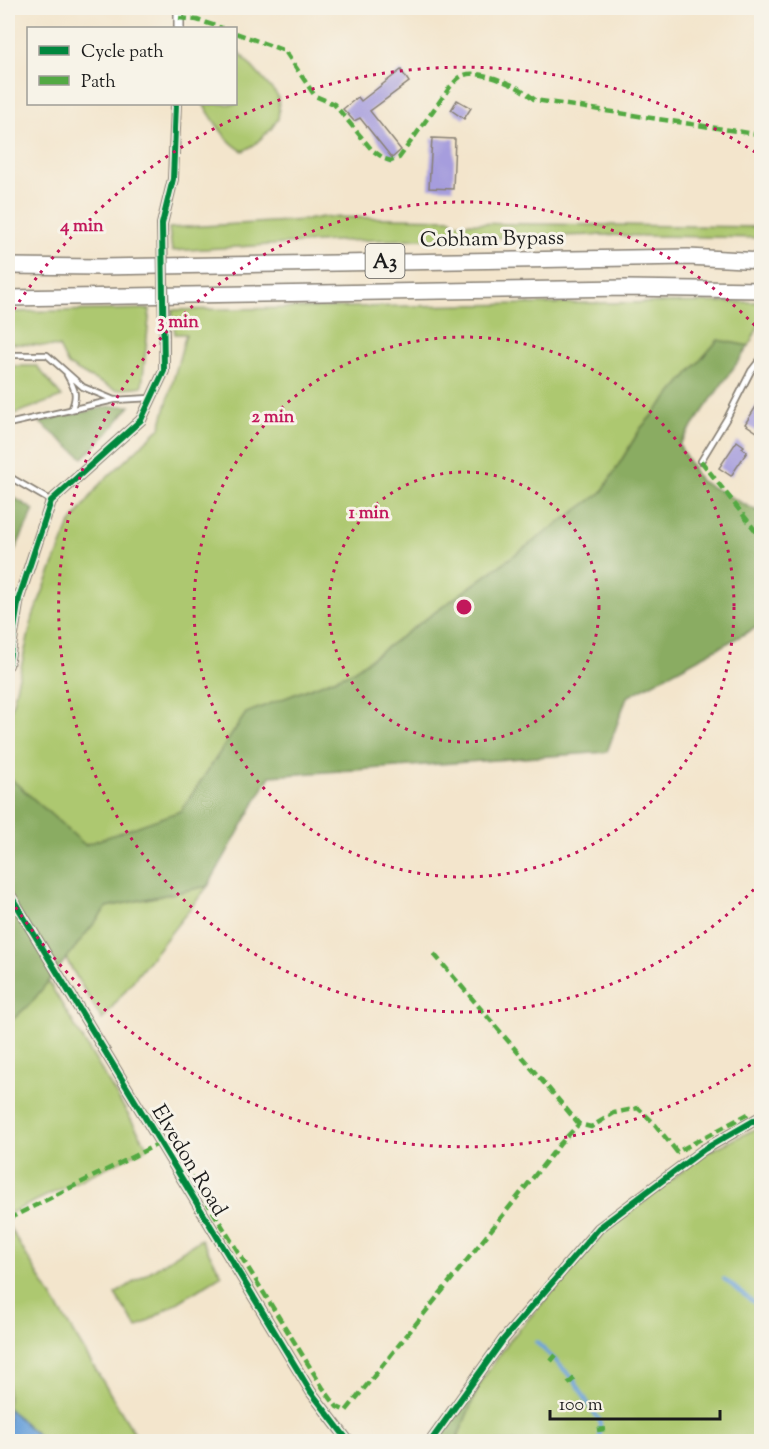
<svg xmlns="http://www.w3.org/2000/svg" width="769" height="1449" font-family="'Sorts Mill Goudy',serif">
  <rect width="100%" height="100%" fill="#f7f3e8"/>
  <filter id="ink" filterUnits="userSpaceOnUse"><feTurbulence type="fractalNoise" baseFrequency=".0167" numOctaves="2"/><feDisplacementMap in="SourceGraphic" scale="12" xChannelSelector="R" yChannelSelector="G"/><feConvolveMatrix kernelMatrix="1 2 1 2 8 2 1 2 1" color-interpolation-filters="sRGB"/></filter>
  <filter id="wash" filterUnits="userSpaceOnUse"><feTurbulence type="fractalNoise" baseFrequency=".008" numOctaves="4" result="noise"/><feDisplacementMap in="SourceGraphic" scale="24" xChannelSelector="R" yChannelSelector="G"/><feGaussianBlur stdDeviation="1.35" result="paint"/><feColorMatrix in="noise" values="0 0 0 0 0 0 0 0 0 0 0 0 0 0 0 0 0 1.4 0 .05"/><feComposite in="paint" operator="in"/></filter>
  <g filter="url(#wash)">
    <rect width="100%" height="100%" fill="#f3e5cc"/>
    <!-- green -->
    <path fill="#adc86f" stroke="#647246" stroke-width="1.5" d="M236,49l42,47 1,13 -1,10 -7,10 -18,17 -10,5c-18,-9 -29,-31 -40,-47h33z
      M323,217l129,2 1,4 308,4 1,11 -163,-3 -265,6 -162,10 -3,-23 137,-8z
      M761,302v23h-2l-10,21 -31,-6 -77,88 -39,64 -250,180 -106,41 -65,98 -96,34 -75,-67 -2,-16v-39l25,-107 36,-90 30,-41 61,-57 26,-94h-11l-3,-24 419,-7z
      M150,309l-8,77 -26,4 -27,-13 -21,-12 -9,-18 -51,-4v-31z
      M8,366h29l25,31 -54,19z
      M208,886l-106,134 -36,-61 41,-52z
      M48,981l100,167 -140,66v-190l24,-22z
      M761,1126v315l-305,1 25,-61 29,-41 94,-107 100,-79z
      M8,1225l131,216h-131z
      M201,1239l21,36 -85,53 -22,-34z"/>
    <!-- forest -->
    <path fill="#8aac62" stroke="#53643f" stroke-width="1.5" d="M718,340l31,6 -70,99 21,36 61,32v112l-134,72 -20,55 -337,24 -62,110 -101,21 -75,95 -24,22v-262l2,16 75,67 96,-34 65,-98 106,-41 250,-180 39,-64z
      M111,406h19l-21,26 -26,26 -44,-36z
      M8,494l26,16 -26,55z
      M481,1381l-25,60h-18z"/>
    <!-- water -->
    <path fill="#6da3da" stroke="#44607b" stroke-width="1.5" d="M8,1408l36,33h-36z"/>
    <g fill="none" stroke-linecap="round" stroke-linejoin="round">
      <!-- stream -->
      <path stroke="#6da3da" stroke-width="4" d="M724,1279l38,30
        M536,1342l18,17 21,22 14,24 11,16v21"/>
    </g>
    <g id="blocks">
      <!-- building -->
      <path fill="#a69ddd" d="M401,70l8,12 -39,29 31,39 -9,8 -32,-40 -6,3 -11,-12 15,-12 3,4z
        M457,100l14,8 -7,11 -13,-9z
        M432,138l23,1 -2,50 -24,-1z
        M762,397v28l-5,7 -12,-8z
        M737,441l7,5 -2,2 5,4 -16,24 -12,-8z"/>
    </g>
  </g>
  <g filter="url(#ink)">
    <use href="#blocks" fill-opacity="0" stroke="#888074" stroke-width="1.5"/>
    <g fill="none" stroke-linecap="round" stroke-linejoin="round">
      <!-- service casing -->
      <g stroke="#888074" stroke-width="8">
        <path id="service" d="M8,355h39l36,32 31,13 37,-2
          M67,375c8,14 11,20 4,35
          M8,424l106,-24
          M701,461l26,-43 24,-47 11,-14
          M8,476l43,25"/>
      </g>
      <!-- minor casing -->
      <g stroke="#888074" stroke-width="12">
        <path id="minor" d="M179,28v-20
          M162,224l11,-45 3,-75
          M8,665l11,-67 32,-97 90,-81 23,-49v-34
          M8,891l303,501 38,50
          M430,1442l73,-102 96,-112 104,-78 59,-34"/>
      </g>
      <!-- trunk casing -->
      <g stroke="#888074" stroke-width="18">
        <path id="trunk" d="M8,266l92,1 588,-10 74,4
          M8,298l618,-10 136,2"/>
      </g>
      <!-- service -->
      <use href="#service" stroke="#fff" stroke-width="4.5"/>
      <!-- minor -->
      <use href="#minor" stroke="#fff" stroke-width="9"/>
      <!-- trunk -->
      <use href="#trunk" stroke="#fff" stroke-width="15"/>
      <!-- minor-bridge casing -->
      <g stroke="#888074" stroke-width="12" stroke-linecap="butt">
        <path id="minor-bridge" d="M162,224l2,113"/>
      </g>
      <!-- minor-bridge -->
      <use href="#minor-bridge" stroke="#fff" stroke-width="9"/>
      <!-- quiet -->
      <path stroke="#52a943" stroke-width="4.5" stroke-dasharray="9 4.5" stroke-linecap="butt" d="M179,18l18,2 25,8
        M236,33l49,18 30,45 19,8 38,46 13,9 6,2 8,-3 51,-71c4,-4 8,-10 14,-12 13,-5 44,7 56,14 5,3 10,7 15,11l227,35
        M701,461l61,78
        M434,954l145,170 12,3 23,-14 24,-5 15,14 24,30 71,-38
        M184,1165l139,223 14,19 9,4 214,-267 19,-20
        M8,1219l152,-76
        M551,1361l5,-6
        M568,1384l10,-9
        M597,1430l8,-1"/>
      <!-- cycleway casing -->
      <g stroke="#f7f3e8" stroke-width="10">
        <path id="cycleway" d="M8,665l11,-67 32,-97 90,-81 23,-49 -2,-147 11,-45 3,-75
          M8,891l303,501 38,50
          M430,1442l73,-102 96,-112 104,-78 59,-34"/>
      </g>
      <!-- cycleway -->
      <use href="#cycleway" stroke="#00873e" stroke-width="6"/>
    </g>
  </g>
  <!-- distance rings -->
  <g fill="none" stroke="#c2185b" stroke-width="3" stroke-dasharray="3 6">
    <circle cx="464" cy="607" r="135"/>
    <circle cx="464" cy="607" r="270"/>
    <path d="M760 883A405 405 0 1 1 760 331"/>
    <path d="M758 1060A540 540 0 0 1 9 897M9 317A540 540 0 0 1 758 154"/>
  </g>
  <g text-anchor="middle" stroke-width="6" stroke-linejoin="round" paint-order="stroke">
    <!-- shield labels -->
    <rect fill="#f7f3e8" stroke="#5e5c59" stroke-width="1.5" x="365.5" y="244" width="39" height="34" rx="4.5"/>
    <g font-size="20" font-weight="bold" fill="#1c1c1c">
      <text x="385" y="268">A3</text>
    </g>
    <!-- street labels -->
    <g font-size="21" fill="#1c1c1c" stroke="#f7f3e8">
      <text transform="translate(492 238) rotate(-1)" y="7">Cobham Bypass</text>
      <text transform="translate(190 1160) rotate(59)" y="7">Elvedon Road</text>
    </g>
  </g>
  <circle cx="464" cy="607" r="9" fill="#c2185b" stroke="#f7f3e8" stroke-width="3"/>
  <g font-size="18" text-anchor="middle" font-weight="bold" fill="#c2185b" stroke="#f7f3e8" stroke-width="6" stroke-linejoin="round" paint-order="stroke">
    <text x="82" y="231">4 min</text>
    <text x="178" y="327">3 min</text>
    <text x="273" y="422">2 min</text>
    <text x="369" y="518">1 min</text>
  </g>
  <!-- margin -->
  <rect width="769" height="1449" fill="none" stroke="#f7f3e8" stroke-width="30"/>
  <!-- legend -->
  <rect x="27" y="27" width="210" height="78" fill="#f7f3e8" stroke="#9f9d96" stroke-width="1.5"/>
  <rect x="39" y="46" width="30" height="9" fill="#00873e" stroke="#9f9d96" stroke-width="1.5"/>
  <text x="81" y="57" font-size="18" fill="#1c1c1c">Cycle path</text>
  <rect x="39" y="76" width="30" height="9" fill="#52a943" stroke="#9f9d96" stroke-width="1.5"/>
  <text x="81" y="87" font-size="18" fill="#1c1c1c">Path</text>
  <!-- scale -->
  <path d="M550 1410v9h170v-9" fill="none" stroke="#1c1c1c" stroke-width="3"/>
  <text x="559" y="1410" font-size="18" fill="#1c1c1c" stroke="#f7f3e8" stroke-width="4.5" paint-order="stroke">100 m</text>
</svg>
